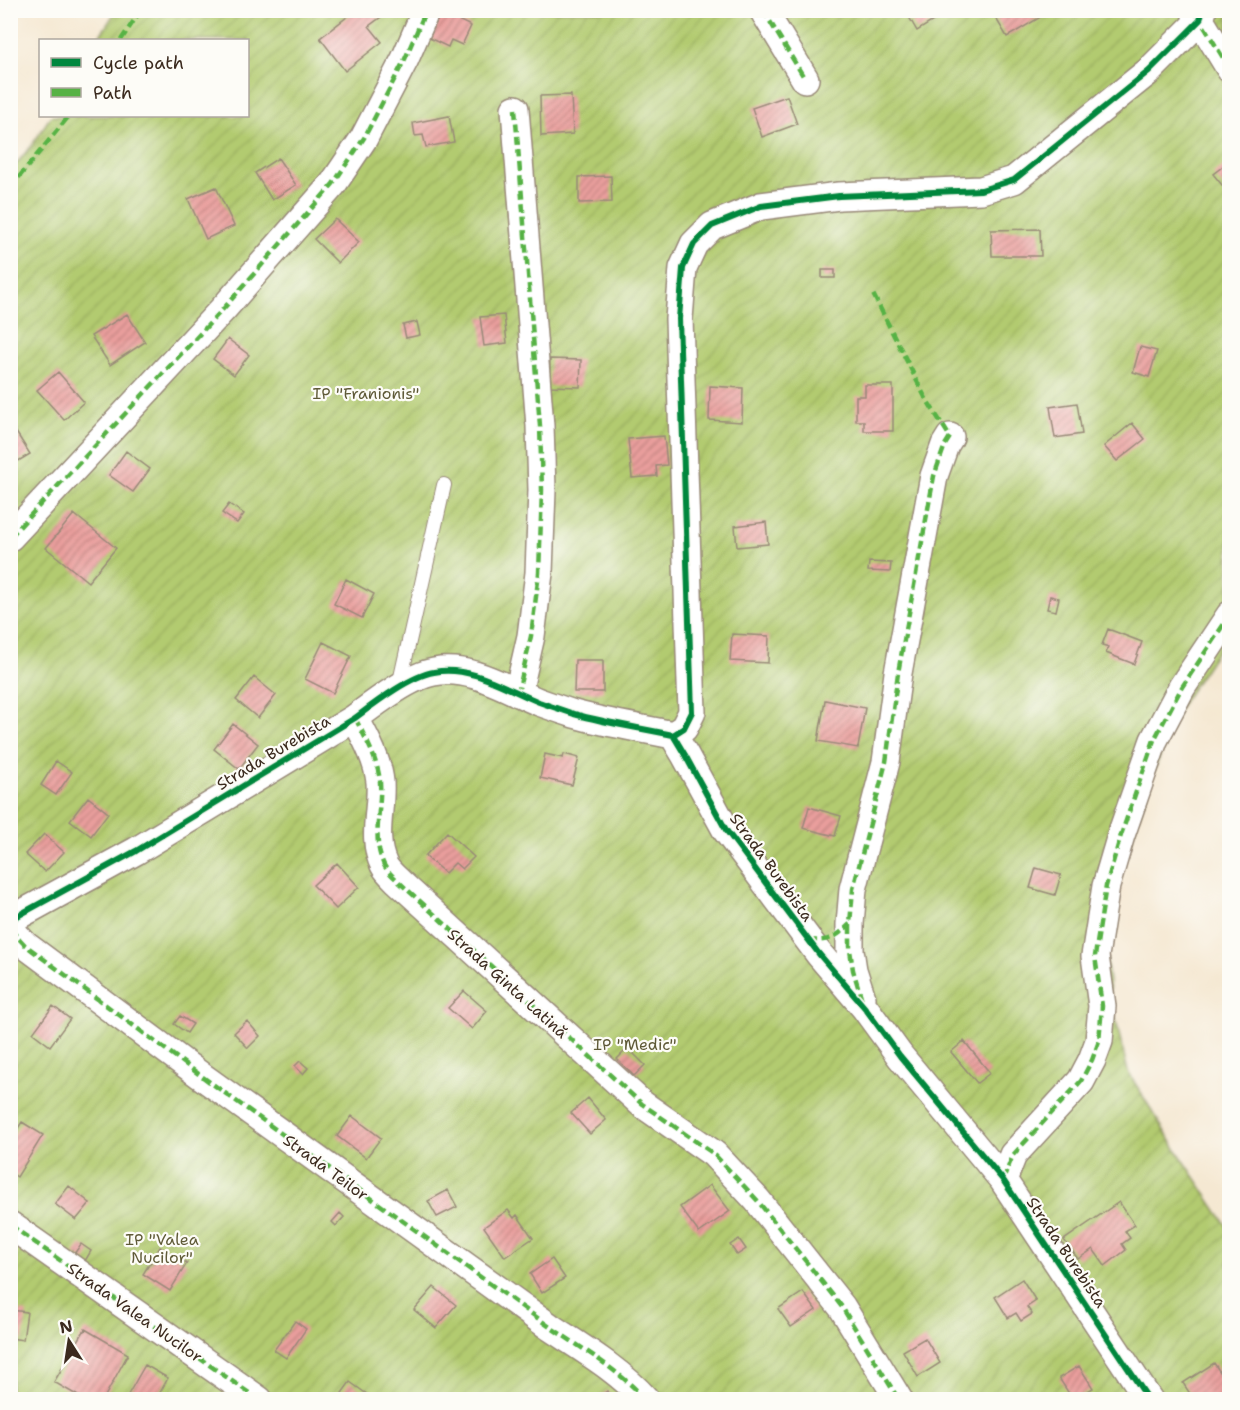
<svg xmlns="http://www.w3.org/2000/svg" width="1240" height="1410" font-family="'Shantell Sans',sans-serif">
  <defs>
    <pattern id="garden-furrows" width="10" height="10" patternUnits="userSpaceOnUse" patternTransform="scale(1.5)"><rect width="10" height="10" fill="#b2cb70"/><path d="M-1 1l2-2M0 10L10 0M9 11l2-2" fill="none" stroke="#9aae61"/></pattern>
    <pattern id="building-hatch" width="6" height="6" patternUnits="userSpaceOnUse" patternTransform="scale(1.5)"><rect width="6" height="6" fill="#ea9f9d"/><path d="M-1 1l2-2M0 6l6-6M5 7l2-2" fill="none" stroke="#bf827f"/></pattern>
  </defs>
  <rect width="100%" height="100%" fill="#fdfcf7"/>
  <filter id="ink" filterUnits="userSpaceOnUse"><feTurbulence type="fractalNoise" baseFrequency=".0167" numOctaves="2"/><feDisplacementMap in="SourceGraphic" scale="12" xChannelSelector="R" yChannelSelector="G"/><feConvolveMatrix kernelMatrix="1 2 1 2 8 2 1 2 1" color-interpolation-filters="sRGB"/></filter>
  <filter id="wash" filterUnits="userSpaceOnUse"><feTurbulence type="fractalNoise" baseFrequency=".008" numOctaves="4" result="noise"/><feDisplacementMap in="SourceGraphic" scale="24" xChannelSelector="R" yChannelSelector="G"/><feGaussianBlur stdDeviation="1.35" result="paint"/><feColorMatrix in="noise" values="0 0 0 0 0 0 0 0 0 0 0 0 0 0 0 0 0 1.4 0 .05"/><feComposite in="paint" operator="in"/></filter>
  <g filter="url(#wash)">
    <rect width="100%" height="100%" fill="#f5e8d2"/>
    <!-- garden -->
    <path fill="url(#garden-furrows)" stroke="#767a47" stroke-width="1.5" d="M116,11h1113v622l-48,72 -29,71 -33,102 -13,73 4,44 18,77 37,60 64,97v170l-1218,1v-1229l23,-29 17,-26h197v-76h-151z"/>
    <g id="blocks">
      <!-- building -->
      <path fill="url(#building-hatch)" d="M356,10h20l5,7 -12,9 13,16 -37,29 -25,-33z
        M905,10h46l-34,21z
        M991,10h50l3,5 -37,22z
        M441,12l30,14 -9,19 -11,-5 -3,7 -19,-9z
        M571,95l2,39 -32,2 -1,-40z
        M787,96l10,28 -35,13 -10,-29z
        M449,116l5,26 -28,5 -3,-12 -8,1 -2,-13z
        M278,158l18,27 -24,15 -17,-27z
        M1230,161v34l-17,-21z
        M611,176l1,26 -33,1v-26z
        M216,187l18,39 -28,13 -18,-40z
        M335,219l24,23 -21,21 -24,-24z
        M1040,229l1,27h-49l-1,-26z
        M822,270h13v8h-13z
        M127,314l18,28 -35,23 -19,-29z
        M504,315l3,28 -23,3 -4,-29z
        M417,322l3,13 -14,3 -3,-13z
        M228,339l21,16 -15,20 -21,-16z
        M1140,347l17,4 -8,26 -16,-5z
        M550,359l31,1 -1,27 -31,-1z
        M58,372l26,30 -20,18 -27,-30z
        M865,385h28v46h-29v-10h-8v-25h9z
        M710,386l33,2 -1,34 -33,-2z
        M1077,403l5,31 -27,4 -5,-31z
        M1132,423l13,16 -28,22 -13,-15z
        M14,429l16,25 -20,12v-34z
        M664,436l3,29 -11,1 1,10 -25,2 -4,-39z
        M126,451l24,18 -17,23 -24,-17z
        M229,504l15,10 -7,9 -15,-10z
        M74,514l42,34 -28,34 -42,-34z
        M766,522l2,22 -31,3 -2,-21z
        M869,562l22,1 -1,9 -22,-1z
        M346,579l28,15 -12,24 -28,-14z
        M1050,596l9,2 -3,13 -9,-2z
        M1108,629l34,13 -8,22 -28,-11 3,-6 -7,-2z
        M732,634l37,2 -1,27 -38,-2z
        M323,642l28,14 -18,37 -28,-14z
        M575,660h28v32h-29z
        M254,677l22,18 -18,23 -22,-18z
        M825,700l40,8 -7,40 -40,-7z
        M233,724l25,20 -19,25 -25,-20z
        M545,754l18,4 1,-4 15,4 -7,27 -32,-7z
        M56,761l16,11 -16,23 -15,-10z
        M88,797l20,16 -17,23 -21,-16z
        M809,807l32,9 -6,20 -32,-8z
        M447,832l27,25 -12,12 -7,-6 -10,10 -20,-17z
        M44,834l20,18 -19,20 -20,-18z
        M337,863l22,24 -23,22 -23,-24z
        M1036,868l25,7 -6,20 -25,-7z
        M464,991l23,20 -15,18 -24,-21z
        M53,1006l17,13 -20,27 -17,-13z
        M180,1016l13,8 -6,9 -13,-9z
        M247,1021l13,15 -12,12 -14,-15z
        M964,1041l26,32 -13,10 -26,-31z
        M628,1048l17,17 -11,11 -17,-17z
        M300,1061l8,7 -5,6 -8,-8z
        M588,1098l18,22 -16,14 -19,-21z
        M352,1116l29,22 -15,20 -29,-22z
        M22,1122l21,13 -26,42 -7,-5v-32z
        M710,1185l20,26 -31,22 -19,-26z
        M69,1186l21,17 -14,17 -21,-16z
        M448,1190l9,17 -20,10 -9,-16z
        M1119,1202l16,23 -10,6 5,7 -8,6 4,6 -21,16 -12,-17 -15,10 -14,-19z
        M508,1210l6,8 3,-3 16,23 -28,19 -21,-30z
        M340,1213l4,4 -8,9 -4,-4z
        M739,1239l7,10 -9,6 -7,-10z
        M81,1244l10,7 -6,10 -11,-7z
        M160,1247l27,16 -17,28 -27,-17z
        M552,1259l13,19 -23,15 -12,-19z
        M1022,1279l14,22 -9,6 5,7 -11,7 -5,-8 -8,5 -13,-21z
        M434,1287l22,18 -20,23 -22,-18z
        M803,1292l13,18 -25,17 -13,-18z
        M10,1310l17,2 -4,28 -13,-2z
        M295,1321l11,8 -20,29 -12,-8z
        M85,1329l43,25 -25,46h-18l-31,-18z
        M925,1338l15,25 -22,14 -15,-26z
        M1214,1363l16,24v6l-10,7h-26l-11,-17z
        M145,1365l23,13 -12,22h-31z
        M1079,1366l14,22 -20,12 -14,-22z
        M350,1382l18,13 -3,5h-28z
        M607,1391l8,9h-19z"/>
    </g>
  </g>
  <g filter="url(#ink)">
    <use href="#blocks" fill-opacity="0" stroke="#988978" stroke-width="1.5"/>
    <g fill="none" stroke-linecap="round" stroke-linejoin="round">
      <!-- service casing -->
      <g stroke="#988978" stroke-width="16">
        <path id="service" d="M399,686l45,-201"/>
      </g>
      <!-- minor casing -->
      <g stroke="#988978" stroke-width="30">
        <path id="minor" d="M763,10l42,69
          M1194,10l36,59
          M515,109l25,317 2,64 -3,83 -8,63 -13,57
          M10,537l214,-229 109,-124 31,-46 41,-79 21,-49
          M355,718c10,19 23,42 25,64 2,28 -9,56 4,83 3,6 10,12 15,17l243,222 72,50 43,46 85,107 57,93
          M673,735l11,-7 8,-16 -13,-393 4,-51 11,-24 18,-18 49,-20 78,-10 142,-6 33,-10 135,-109 51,-51 3,-10
          M10,920l126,-69 219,-133c20,-15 55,-42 79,-46 37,-7 72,17 105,30 11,4 23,8 35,12 32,9 66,14 99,21l12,20 41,75 93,124 46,54 35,48 103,124 146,220
          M10,929l15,16 175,130 350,252c33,22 69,43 96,73
          M862,998l-9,-28 -3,-20v-26l3,-35 33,-127 12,-89 36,-197 11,-31 5,-8
          M1003,1180l10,-25 68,-74 11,-21 7,-19 3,-35 -7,-50 11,-70 15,-51 33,-95 28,-53 48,-72
          M10,1225l249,175"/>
      </g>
      <!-- service -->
      <use href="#service" stroke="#fff" stroke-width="14"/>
      <!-- minor -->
      <use href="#minor" stroke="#fff" stroke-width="27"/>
      <!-- quiet -->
      <path stroke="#57b245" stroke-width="4.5" stroke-dasharray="9 4.5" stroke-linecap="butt" d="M763,10l42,69
        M1197,15l33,54
        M121,40l20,-30
        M515,109l25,317 2,64 -3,83 -8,63 -13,57
        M10,188l59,-72
        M10,537l214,-229 109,-124 31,-46 41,-79 21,-49
        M355,718c10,19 23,42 25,64 2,28 -9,56 4,83 3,6 10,12 15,17l243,222 72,50 43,46 85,107 57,93
        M10,929l15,16 175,130 350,252c33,22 69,43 96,73
        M808,940c21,2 27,-2 42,-16
        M862,1000l-9,-30 -3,-20v-26l3,-35 33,-127 12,-89 36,-197 11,-31 5,-8 -25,-40 -52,-103
        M1003,1180l10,-25 68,-74 11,-21 7,-19 3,-35 -7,-50 11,-70 15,-51 33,-95 28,-53 48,-72
        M10,1225l249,175"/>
      <!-- cycleway casing -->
      <g stroke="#fdfcf7" stroke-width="10">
        <path id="cycleway" d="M673,735l11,-7 8,-16 -13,-393 4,-51 11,-24 18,-18 49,-20 78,-10 142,-6 33,-10 135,-109 51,-51 3,-10
          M10,920l126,-69 219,-133c20,-15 55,-42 79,-46 37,-7 72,17 105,30 11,4 23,8 35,12 32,9 66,14 99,21l12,20 41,75 93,124 46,54 35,48 103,124 146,220"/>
      </g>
      <!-- cycleway -->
      <use href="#cycleway" stroke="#00873e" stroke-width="6"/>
    </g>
  </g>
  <g text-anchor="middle" stroke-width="4.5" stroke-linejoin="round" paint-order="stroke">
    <!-- park labels -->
    <g font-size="16" fill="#5f5a37" stroke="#fdfcf7">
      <text x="366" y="399">IP "Franionis"</text>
      <text x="635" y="1050">IP "Medic"</text>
      <text x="162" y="1245">IP "Valea<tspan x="162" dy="18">Nucilor"</tspan></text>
    </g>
    <!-- street labels -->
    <g font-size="16" fill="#3b2a1e" stroke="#fdfcf7">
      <text transform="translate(273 752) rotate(-31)" y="6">Strada Burebista</text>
      <text transform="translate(772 867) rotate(54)" y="6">Strada Burebista</text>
      <text transform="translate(508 983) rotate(42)" y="6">Strada Ginta Latină</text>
      <text transform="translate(326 1167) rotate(36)" y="6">Strada Teilor</text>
      <text transform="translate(1067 1252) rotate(56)" y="6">Strada Burebista</text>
      <text transform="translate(135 1312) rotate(35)" y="6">Strada Valea Nucilor</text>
    </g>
  </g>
  <!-- margin -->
  <rect width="1240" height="1410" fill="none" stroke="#fdfcf7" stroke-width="36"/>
  <!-- legend -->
  <rect x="39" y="39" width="210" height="78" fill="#fdfcf7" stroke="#afa8a0" stroke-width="1.5"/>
  <rect x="51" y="58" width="30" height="9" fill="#00873e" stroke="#afa8a0" stroke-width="1.5"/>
  <text x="93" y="69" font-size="18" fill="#3b2a1e">Cycle path</text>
  <rect x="51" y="88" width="30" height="9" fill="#57b245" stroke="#afa8a0" stroke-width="1.5"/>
  <text x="93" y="99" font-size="18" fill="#3b2a1e">Path</text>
  <!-- north arrow -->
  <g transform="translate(69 1341) rotate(348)" stroke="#fdfcf7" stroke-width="4.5" paint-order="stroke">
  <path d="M0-4.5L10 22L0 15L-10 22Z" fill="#3b2a1e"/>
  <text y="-9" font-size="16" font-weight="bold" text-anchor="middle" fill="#3b2a1e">N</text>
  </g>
</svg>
